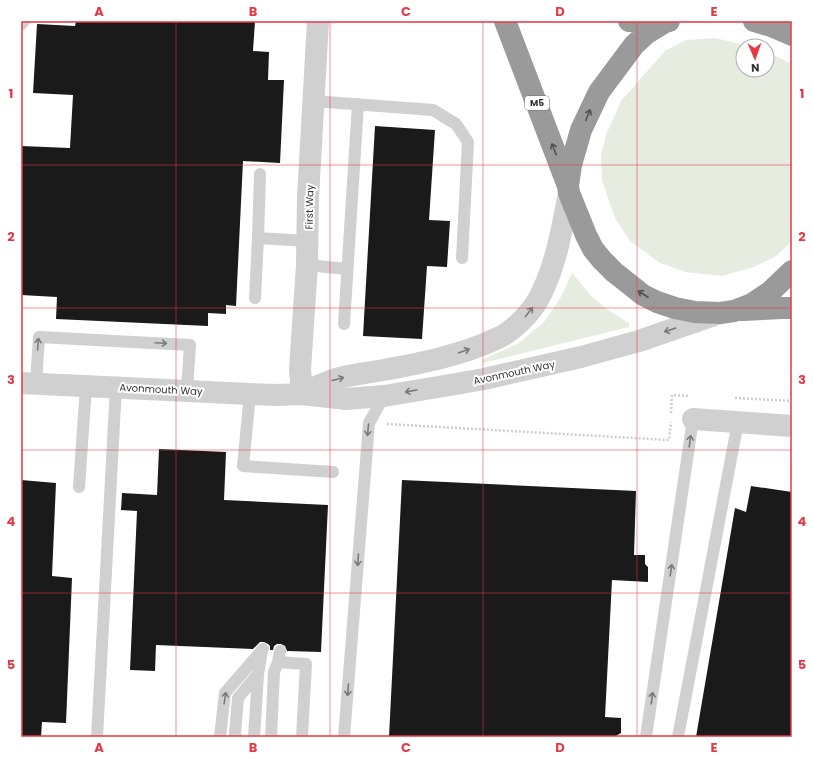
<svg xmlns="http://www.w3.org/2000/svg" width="813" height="758" font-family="Poppins,sans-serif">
  <rect width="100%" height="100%" fill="#fff"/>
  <!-- green -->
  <path fill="#e6ecdf" d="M715,38l33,8h-5v24h24v-18l25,12v177l-16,15 -22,11 -32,9 -36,-4 -26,-9 -30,-22 -15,-23 -13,-38 -1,-25 5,-20 15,-34 44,-50 21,-11z
    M572,273l20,24 19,15 18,11v4l-146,36 -1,-3 37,-17 25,-21 17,-25z"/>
  <!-- building -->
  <path fill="#1a1a1a" d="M76,21h179l-2,30 16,1 -1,28h16l-4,83 -37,-2 -7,145 -10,-1v9l-18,-1v13l-152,-7 1,-22 -36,-2v-149l49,2 3,-53 -40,-2 4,-69 38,2z
    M375,126l60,4 -6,90 21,1 -3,46 -20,-1 -5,73 -59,-3z
    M159,449l67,3 -2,48 104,5 -7,147 -34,-1 -2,-5 -4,-2h-4l-3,2 -1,4h-3v-4l-2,-2 -4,-2h-4l-7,7 -97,-4 -1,26 -25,-1 7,-159 -16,-1 1,-17 35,2z
    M21,480l35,3 -4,93 20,2 -6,145 -24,-1 -1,15h-20z
    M402,480l234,11 -2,64h11v9l3,3v15l-36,-2 -7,137 16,1v15l-7,4h-225z
    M751,486l41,6v245h-96l39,-229 11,4z"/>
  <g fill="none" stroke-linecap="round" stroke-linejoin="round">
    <!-- path -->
    <path stroke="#cdcdcd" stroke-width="2.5" stroke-dasharray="2 2" stroke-linecap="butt" d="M735,398l57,3
      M671,413l1,-18 18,1
      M387,424l282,16 2,-18"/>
    <!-- lane -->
    <path stroke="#d0d0d0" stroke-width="12" d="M21,25l3,-4
      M313,101l120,9 23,14 12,18 -6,116
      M258,238l2,-64
      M307,265l40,4
      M255,298l3,-60 50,3
      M344,324l14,-220
      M36,383l3,-46 151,8 -3,45
      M250,394l-7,72 90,6
      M79,487l7,-101
      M280,651l-2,11 28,2 -4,73
      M97,737l19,-350
      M220,737l5,-44 38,-44
      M236,737l-1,-3 3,-36 20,-24
      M254,737l4,-63 4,-23
      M271,737l3,-65 4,-10
      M344,737l25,-314 15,-27
      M646,737l47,-318
      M678,737l60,-315"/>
    <!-- street -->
    <path stroke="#d0d0d0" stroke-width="22" d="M21,383l229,11 27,1 25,-1 44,5 38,-3 66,-11 34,-6 97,-22 58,-16 81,-28
      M303,393c11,-5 22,-11 33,-14 12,-4 24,-5 36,-7 41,-7 89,-16 126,-34 15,-7 33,-25 41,-40 17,-32 23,-69 30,-105
      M302,394l-2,-25 7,-104 1,-68 10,-176
      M693,419l99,7"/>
    <!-- highway -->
    <path stroke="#9a9a9a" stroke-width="22" d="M505,21l63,165
      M629,21l36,1
      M669,21l-4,1 -18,11 -13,12 -35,47 -18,38 -10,35 -3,21 1,7 17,42 7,14 9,11 12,12 29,23 14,7 18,6 20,4 25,1 14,-2 18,-7 18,-12 22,-21
      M754,21l17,5 21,9
      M743,310l40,-2h9"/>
  </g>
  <!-- one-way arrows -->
  <defs><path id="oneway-shaft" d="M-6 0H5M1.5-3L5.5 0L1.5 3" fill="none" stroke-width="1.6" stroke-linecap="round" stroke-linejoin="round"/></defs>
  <g stroke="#525252">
    <use href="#oneway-shaft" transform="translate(588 115) rotate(-67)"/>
    <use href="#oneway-shaft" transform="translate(554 149) rotate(-111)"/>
    <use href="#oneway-shaft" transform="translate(643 294) rotate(-147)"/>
  </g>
  <g stroke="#7a7a7a">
    <use href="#oneway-shaft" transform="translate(529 312) rotate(-52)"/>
    <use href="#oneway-shaft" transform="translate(670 330) rotate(161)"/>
    <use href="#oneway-shaft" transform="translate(161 343) rotate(3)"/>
    <use href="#oneway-shaft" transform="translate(38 344) rotate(-86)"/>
    <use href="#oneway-shaft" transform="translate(464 351) rotate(-20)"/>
    <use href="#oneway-shaft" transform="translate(338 379) rotate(-15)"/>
    <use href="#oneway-shaft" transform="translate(411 391) rotate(170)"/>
    <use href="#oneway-shaft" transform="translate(368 430) rotate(95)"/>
    <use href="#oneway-shaft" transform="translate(690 441) rotate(-82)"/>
    <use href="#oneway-shaft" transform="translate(358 560) rotate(94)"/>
    <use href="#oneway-shaft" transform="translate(671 570) rotate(-82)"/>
    <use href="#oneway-shaft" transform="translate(348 690) rotate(94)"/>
    <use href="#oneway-shaft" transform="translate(225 698) rotate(-81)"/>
    <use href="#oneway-shaft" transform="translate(652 698) rotate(-82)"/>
  </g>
  <!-- grid -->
  <path fill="none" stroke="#e63946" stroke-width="1" stroke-opacity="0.55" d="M176,21v716M330,21v716M483,21v716M637,21v716M21,165h771M21,308h771M21,450h771M21,593h771"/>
  <g text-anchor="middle" stroke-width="4" stroke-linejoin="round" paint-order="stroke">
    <!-- shield labels -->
    <rect fill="#fff" stroke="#707070" stroke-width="1" x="525" y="96" width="24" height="14" rx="3"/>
    <g font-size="9" font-weight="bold" fill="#333">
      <text x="537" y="106">M5</text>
    </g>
    <!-- street labels -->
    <g font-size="10" fill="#333" stroke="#fff">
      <text transform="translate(309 207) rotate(-89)" y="4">First Way</text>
      <text transform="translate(514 372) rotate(-12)" y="4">Avonmouth Way</text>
      <text transform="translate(161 389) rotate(3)" y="4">Avonmouth Way</text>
    </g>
  </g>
  <!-- border -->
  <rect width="813" height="758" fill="none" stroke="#ffffff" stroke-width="44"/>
  <!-- north arrow -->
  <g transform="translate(755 58) rotate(178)"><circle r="19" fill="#ffffff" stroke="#adadad"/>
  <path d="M0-3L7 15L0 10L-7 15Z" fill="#e63946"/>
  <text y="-6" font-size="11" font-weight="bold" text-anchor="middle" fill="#333333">N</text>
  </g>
  <rect x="22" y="22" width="769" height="714" fill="none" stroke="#e63946" stroke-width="1.5"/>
  <g font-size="13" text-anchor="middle" font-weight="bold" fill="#e63946">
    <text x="99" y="16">A</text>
    <text x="253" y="16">B</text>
    <text x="406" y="16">C</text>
    <text x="560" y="16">D</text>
    <text x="714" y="16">E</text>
    <text x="11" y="98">1</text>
    <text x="802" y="98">1</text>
    <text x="11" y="241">2</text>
    <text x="802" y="241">2</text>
    <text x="11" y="384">3</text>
    <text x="802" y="384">3</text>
    <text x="11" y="526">4</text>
    <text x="802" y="526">4</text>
    <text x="11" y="669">5</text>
    <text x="802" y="669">5</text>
    <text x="99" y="752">A</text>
    <text x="253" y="752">B</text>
    <text x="406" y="752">C</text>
    <text x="560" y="752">D</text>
    <text x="714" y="752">E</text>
  </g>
</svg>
